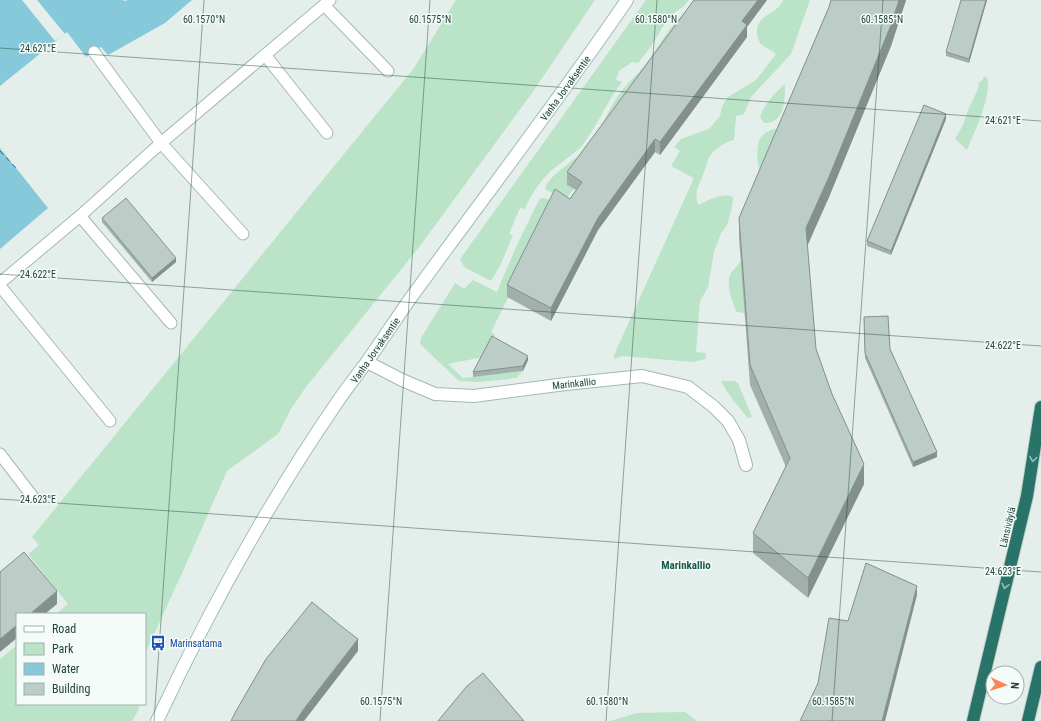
<svg xmlns="http://www.w3.org/2000/svg" width="1041" height="721" font-family="'Roboto Condensed',sans-serif">
  <rect width="100%" height="100%" fill="#e4efeb"/>
  <!-- green -->
  <path fill="#bae3c7" d="M456,0h139l-63,93 -112,153 -114,141 -15,22 -13,25 -51,37 -44,100 -38,83v-40h-89l12,-10 -40,-50 11,-9 -7,-8 382,-469z
    M646,0h43l-5,6 -9,6 -8,8 -17,28 -12,15 -6,-1 -13,9 -3,9 6,2c-16,20 -24,43 -39,62 -7,9 -18,15 -26,22 -15,11 -25,27 -33,44l-2,-3 -3,3 -10,24 4,1 -13,31 -9,15 -27,-14 -4,-8z
    M783,0h27l-19,54 -40,43 -7,17 -8,2 -2,24c-11,3 -21,9 -26,20 -2,4 -2,8 -4,12 -5,15 -10,16 -6,33 10,-4 24,-13 35,-8l-1,10 -5,18 -6,8 -7,19 -6,35 -8,14 -4,51 10,1 -1,6 -12,3 -71,-6 -8,3v-4l80,-177 -23,-12 9,-15 -6,-4 7,-8 28,-10 11,-13 2,-9 6,-10 28,-17 20,-26c-5,-4 -12,-7 -16,-11 -2,-3 -2,-6 -3,-9 -1,-21 21,-19 26,-34z
    M691,7l-117,182 -9,11 -20,-11c2,-14 37,-32 47,-47 8,-12 14,-27 22,-40 8,-14 21,-25 31,-37 17,-22 24,-40 46,-58z
    M984,76l4,3c1,25 -12,48 -21,71l-12,-11 8,-14 5,-15 10,-21 1,-7 3,-1z
    M785,84c0,15 0,40 -21,39l-4,-6c6,-15 13,-22 25,-33z
    M775,129h11l-24,47c-5,-10 -7,-29 -1,-39 4,-5 9,-7 14,-8z
    M541,198h4l10,5 -64,129 4,3 -12,22 -35,7 15,14 60,-7 -7,7 -37,4 -20,-1 -39,-37 1,-6 34,-55 9,6 9,-9 24,12 18,-43 23,-47z
    M741,261l4,52 -8,-1c-5,-9 -12,-30 -6,-39 3,-4 7,-8 10,-12z
    M721,381h13l4,2 14,34 -4,1c-10,-12 -20,-23 -27,-37z
    M17,645v59h121l1,5 -7,12h-132v-62z
    M685,712l12,9h-87l27,-8z"/>
  <!-- water -->
  <path fill="#86c9da" d="M0,0h121l5,1 1,-1h65l-27,23 -57,32 -7,-8 -15,10 -19,-25 -67,54z
    M0,148l48,60 -48,41z"/>
  <!-- pier -->
  <path fill="#e4efeb" d="M22,0h15l28,34 -10,7z"/>
  <g fill="none" stroke-linecap="round" stroke-linejoin="round">
    <!-- ferry -->
    <path stroke="#126e88" stroke-width="1" stroke-dasharray="5 4" stroke-linecap="butt" d="M0,151l16,17"/>
    <!-- lane casing -->
    <g stroke="#a5b8b3" stroke-width="13">
      <path id="lane" d="M324,5l64,66
        M94,52l67,91 82,91
        M265,55l62,78
        M80,216l91,107
        M0,283l80,-67 81,-73 169,-143
        M0,286l110,135
        M0,454l33,43"/>
    </g>
    <!-- street casing -->
    <g stroke="#a5b8b3" stroke-width="14">
      <path id="street" d="M367,362l35,18 33,14 39,2 92,-12 76,-8 46,11 26,20 14,14 11,19 7,25"/>
    </g>
    <!-- secondary casing -->
    <g stroke="#a1bcb4" stroke-width="14">
      <path id="secondary" d="M157,721c52,-111 111,-218 181,-320 9,-13 19,-26 28,-38 18,-25 34,-51 52,-75 70,-96 142,-190 209,-288"/>
    </g>
    <!-- highway casing -->
    <g stroke="#c1cbc8" stroke-width="14">
      <path id="highway" d="M973,721l54,-225 14,-89
        M1028,721l13,-54"/>
    </g>
    <!-- lane -->
    <use href="#lane" stroke="#fff" stroke-width="11"/>
    <!-- street -->
    <use href="#street" stroke="#fff" stroke-width="12"/>
    <!-- secondary -->
    <use href="#secondary" stroke="#fff" stroke-width="12"/>
    <!-- highway -->
    <use href="#highway" stroke="#287468" stroke-width="12"/>
  </g>
  <!-- wall -->
  <path fill="#a2b0ab" d="M694,0h73l-20,27v10l-87,118 -5,-3 -57,78 -47,91 -44,-24v-12l69,-95 -9,-5v-13z
    M831,0h75l-15,46 -62,151 -22,48 9,104 48,135 -56,114 -55,-45v-20l33,-66 -36,-82 -11,-147v-20l90,-211z
    M987,0l-18,63 -23,-7v-4z
    M946,119l-55,136 -24,-9v-5z
    M102,218l74,44 -24,20 -50,-60z
    M864,317l26,32 47,108 -24,10 -48,-109z
    M528,360l-5,11 -50,6v-5z"/>
  <!-- shaded-wall -->
  <path fill="#84908b" d="M758,0h9l-20,27v10l-87,118v-13l82,-121z
    M899,0h7l-15,46 -62,151 -23,52v-21z
    M986,0h1l-18,63v-4z
    M946,114v5l-55,136v-4z
    M655,139v13l-57,78 -47,91v-13l47,-90z
    M176,258v4l-24,20v-4z
    M528,356v4l-5,11v-5z
    M937,452v5l-24,10v-5z
    M864,464v20l-56,114v-20z
    M917,586v9l-32,126h-3z
    M57,591v13l-12,10h-15z
    M17,625v13l-17,14v-13z
    M358,639v12l-54,70h-8l7,-11z"/>
  <!-- building -->
  <path fill="#bccdc7" stroke="#84908b" d="M694,0h64l-16,21 5,4 -87,117 -5,-3 -57,79 -47,90 -44,-23 48,-96 15,10 12,-17 -15,-10z
    M831,0h68l-8,25 -62,152 -23,51 10,121 16,45 32,70 -56,114 -55,-45 37,-75 -40,-93 -11,-147 90,-211z
    M961,0h25l-17,59 -23,-7z
    M924,105l22,9 -55,137 -24,-10z
    M126,198l50,60 -24,20 -50,-60z
    M888,316l2,33 47,103 -24,10 -48,-109 -1,-36z
    M492,336l36,20 -5,10 -50,6z
    M24,552l33,39 -27,23h-13v11l-17,14v-67z
    M866,563l51,23 -35,135h-82l18,-38 11,-65 19,3z
    M312,602l29,24 17,13 -55,71 -7,11h-65l5,-10 30,-52z
    M483,673l41,48h-86l29,-35z"/>
  <!-- one-way arrows -->
  <defs><path id="oneway-chevron" d="M-2-3.5L2.5 0L-2 3.5" fill="none" stroke-width="1.6" stroke-linecap="round" stroke-linejoin="round"/></defs>
  <g stroke="#99beb7">
    <use href="#oneway-chevron" transform="translate(1033 459) rotate(99)"/>
    <use href="#oneway-chevron" transform="translate(1005 586) rotate(103)"/>
  </g>
  <!-- ticks -->
  <path fill="none" stroke="#20443c" stroke-width="1" stroke-opacity="0.45" d="M0,48l1041,73M0,274l1041,72M0,499l1041,73M154,721l50,-721M380,721l50,-721M606,721l51,-721M832,721l51,-721"/>
  <!-- icons -->
  <defs>
    <g id="bus-bare" transform="scale(1.2)"><path d="M-5-6H5V4H4V6H2V4H-2V6H-4V4H-5ZM-3.5-4V0h7V-4ZM-3.5 1.2v1.5H-2V1.2ZM2 1.2v1.5H3.5V1.2Z" fill="#1a4fb4" stroke="#f5fbf8" stroke-width="2.5" paint-order="stroke"/></g>
  </defs>
  <g fill-rule="evenodd">
    <use href="#bus-bare" x="158" y="643"/>
  </g>
  <g text-anchor="middle" stroke-width="3" stroke-linejoin="round" paint-order="stroke">
    <!-- street labels -->
    <g font-size="10" fill="#20443c" stroke="#f5fbf8">
      <text transform="translate(565 88) rotate(-54)" y="4">Vanha Jorvaksentie</text>
      <text transform="translate(375 350) rotate(-55)" y="4">Vanha Jorvaksentie</text>
      <text transform="translate(574 383) rotate(-6)" y="4">Marinkallio</text>
      <text transform="translate(1007 527) rotate(-77)" y="4">Länsiväylä</text>
    </g>
    <!-- transit labels -->
    <g font-size="10" fill="#164399" stroke="#f5fbf8" text-anchor="start">
      <text x="170" y="647">Marinsatama</text>
    </g>
    <!-- neighbourhood labels -->
    <g font-size="11" font-weight="bold" fill="#19594d" stroke="#f5fbf8">
      <text x="686" y="569">Marinkallio</text>
    </g>
  </g>
  <g font-size="10" text-anchor="middle" fill="#20443c" stroke="#f5fbf8" stroke-width="3" stroke-linejoin="round" paint-order="stroke">
    <text x="204" y="23">60.1570°N</text>
    <text x="430" y="23">60.1575°N</text>
    <text x="656" y="23">60.1580°N</text>
    <text x="882" y="23">60.1585°N</text>
    <text x="38" y="52">24.621°E</text>
    <text x="1003" y="124">24.621°E</text>
    <text x="38" y="278">24.622°E</text>
    <text x="1003" y="349">24.622°E</text>
    <text x="38" y="503">24.623°E</text>
    <text x="1003" y="575">24.623°E</text>
    <text x="381" y="705">60.1575°N</text>
    <text x="607" y="705">60.1580°N</text>
    <text x="833" y="705">60.1585°N</text>
  </g>
  <!-- legend -->
  <rect x="16" y="613" width="130" height="92" fill="#f5fbf8" stroke="#a0b2ad"/>
  <rect x="24" y="626" width="20" height="6" fill="#ffffff" stroke="#a0b2ad"/>
  <text x="52" y="633" font-size="12" fill="#20443c">Road</text>
  <rect x="24" y="643" width="20" height="12" fill="#bae3c7" stroke="#a0b2ad"/>
  <text x="52" y="653" font-size="12" fill="#20443c">Park</text>
  <rect x="24" y="663" width="20" height="12" fill="#86c9da" stroke="#a0b2ad"/>
  <text x="52" y="673" font-size="12" fill="#20443c">Water</text>
  <rect x="24" y="683" width="20" height="12" fill="#bccdc7" stroke="#a0b2ad"/>
  <text x="52" y="693" font-size="12" fill="#20443c">Building</text>
  <!-- north arrow -->
  <g transform="translate(1005 685) rotate(94)"><circle r="19" fill="#f5fbf8" stroke="#a0b2ad"/>
  <path d="M0-3L7 15L0 10L-7 15Z" fill="#ff8652"/>
  <text y="-6" font-size="11" font-weight="bold" text-anchor="middle" fill="#20443c">N</text>
  </g>
</svg>
